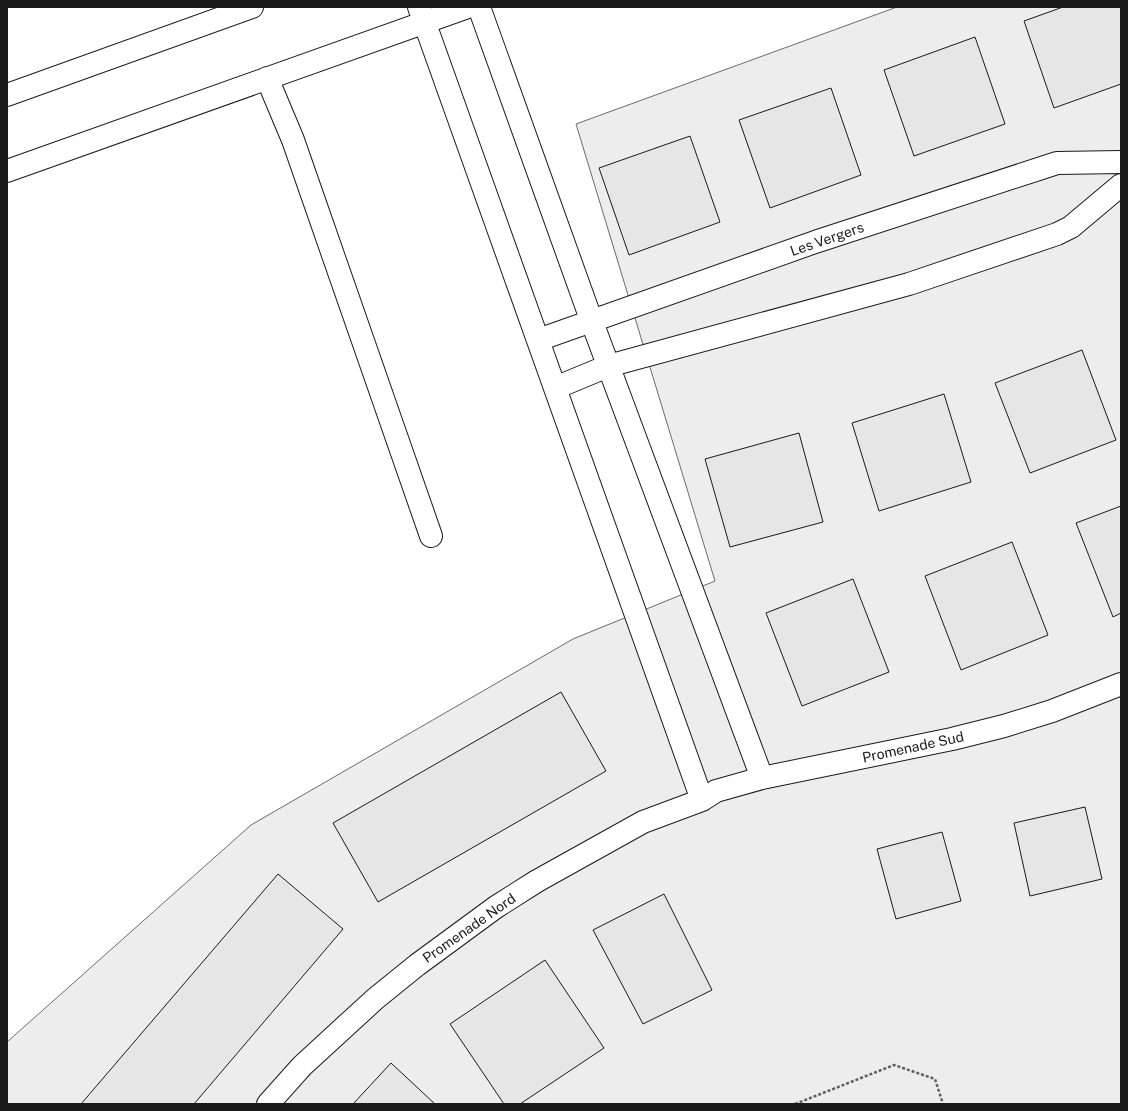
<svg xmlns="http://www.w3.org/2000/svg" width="1128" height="1111" font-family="'Public Sans',sans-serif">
  <rect width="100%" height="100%" fill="#fff"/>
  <!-- built -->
  <path fill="#ededed" stroke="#6a6a6a" d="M897,7h224v1097h-1114v-62l244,-217 322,-186 142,-58 -139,-457z"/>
  <!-- building -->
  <path fill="#e6e6e6" stroke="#1a1a1a" d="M1063,7h58v77l-67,24 -30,-87z
    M975,37l30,87 -91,32 -30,-86z
    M831,88l30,87 -91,33 -31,-88z
    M690,136l30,86 -91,33 -30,-87z
    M1082,350l34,90 -86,33 -35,-90z
    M944,394l27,88 -92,29 -27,-88z
    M799,433l24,89 -93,25 -25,-88z
    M1121,506v107l-8,4 -37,-94z
    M1012,542l36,93 -87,35 -36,-94z
    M853,579l36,93 -87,34 -36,-93z
    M561,692l45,79 -228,131 -45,-79z
    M1085,807l17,72 -72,17 -16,-73z
    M942,832l19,69 -65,18 -19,-70z
    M278,874l65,55 -149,175h-113z
    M664,894l48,96 -69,34 -50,-94z
    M545,960l59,88 -84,56h-16l-54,-80z
    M391,1063l44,41h-82z"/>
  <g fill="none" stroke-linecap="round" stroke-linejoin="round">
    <!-- minor casing -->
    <g stroke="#1a1a1a" stroke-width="24">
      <path id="minor" d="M419,7l283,793
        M479,7l113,315 170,456
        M267,78l26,62 138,396
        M7,95l245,-88
        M7,171l461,-164
        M538,340l277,-98 242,-79 64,-1
        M555,388l53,-22 301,-82 148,-50 14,-7 50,-42
        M268,1104l34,-38 73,-67 42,-34 79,-58 41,-26 106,-59 59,-22 14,-9 46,-13 190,-39 52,-13 48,-15 69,-27"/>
    </g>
    <!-- path -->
    <path stroke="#5f5f5f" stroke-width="2.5" stroke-dasharray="3 2" stroke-linecap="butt" d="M795,1104l99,-39 41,14 8,25"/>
    <!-- minor -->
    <use href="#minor" stroke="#fff" stroke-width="22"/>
  </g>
  <g text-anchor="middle" stroke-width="3" stroke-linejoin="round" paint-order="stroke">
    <!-- street labels -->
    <g font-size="14" fill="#1a1a1a" stroke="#fff">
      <text transform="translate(827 239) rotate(-19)" y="5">Les Vergers</text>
      <text transform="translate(913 747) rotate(-12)" y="5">Promenade Sud</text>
      <text transform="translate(469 928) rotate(-35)" y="5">Promenade Nord</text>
    </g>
  </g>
  <!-- border -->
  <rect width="1128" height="1111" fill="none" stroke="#1a1a1a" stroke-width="16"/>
</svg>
